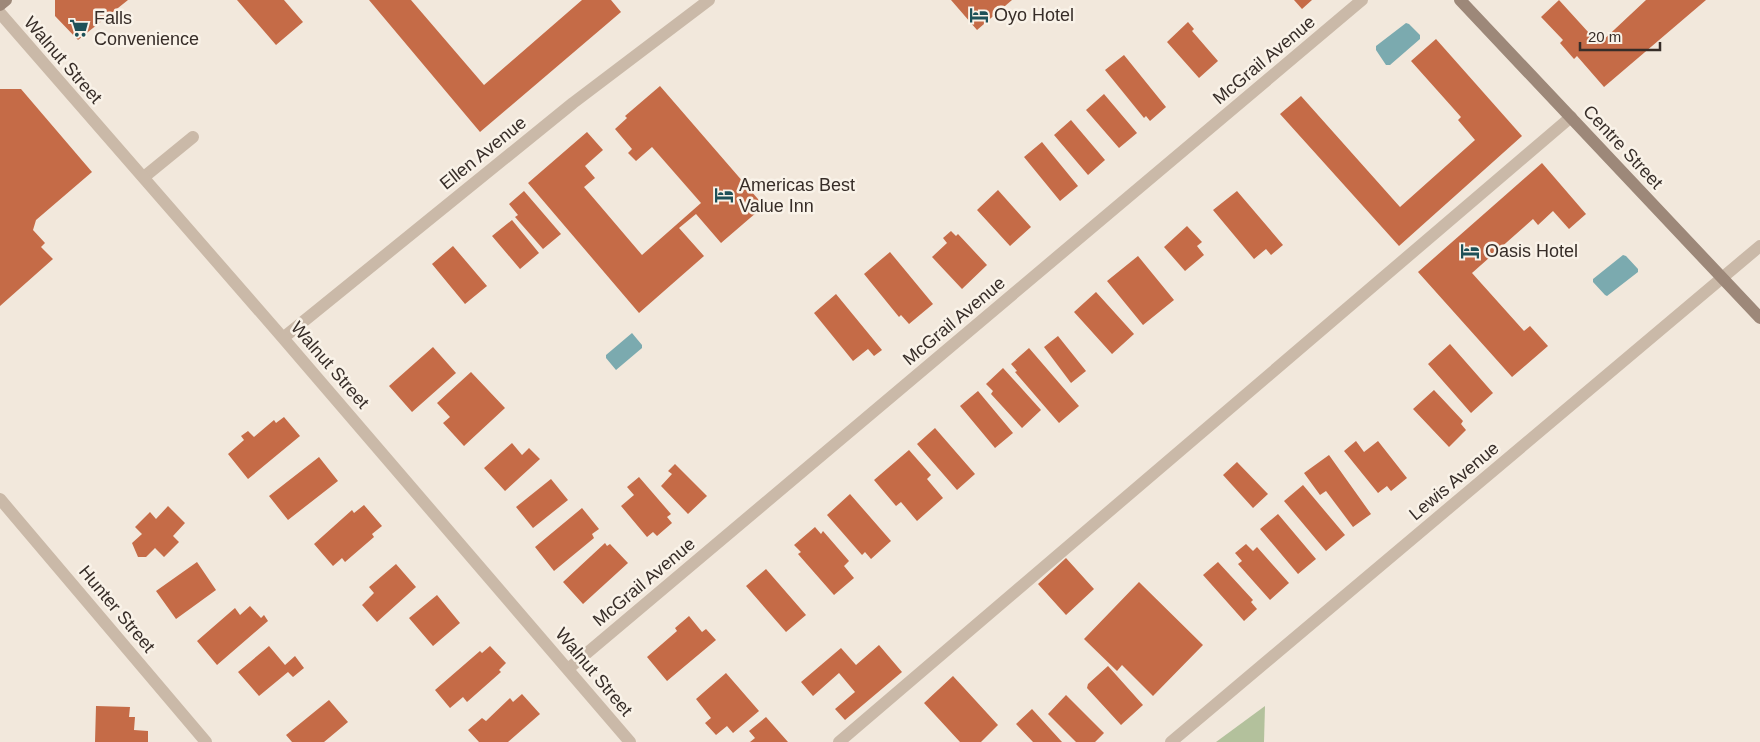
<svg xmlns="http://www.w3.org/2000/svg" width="1760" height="742" font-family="Arial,sans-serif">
  <rect width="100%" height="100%" fill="#f2e8dc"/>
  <!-- green -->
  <path fill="#b3c19c" d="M1265,706l-1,36h-48z"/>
  <!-- water -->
  <path fill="#7baaaf" d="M1406,23l3,1 11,11v4l-30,26h-4l-10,-15v-4z
    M1623,255l3,1 12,13v3l-31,24 -2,-1 -12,-13v-3z
    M632,333l10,12v3l-26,22 -10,-12v-3z"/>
  <!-- building -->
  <path fill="#c56b47" d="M55,0h73l-50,40 -23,-24z
    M237,0h47l19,22 -27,23z
    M369,0h42l73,85 98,-85h29l10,12 -141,120z
    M951,0h61l-35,30z
    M1294,0h18l-10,9z
    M1559,0l40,44 47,-44h60l-102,87 -27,-31 -3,3 -14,-16 3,-3 -22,-23z
    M1188,22l6,7 -2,2 26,30 -19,17 -32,-36z
    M1436,39l86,97 -123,110 -119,-132 21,-18 99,111 75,-67 -17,-20 3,-3 -50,-56z
    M1124,55l42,52 -16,14 -4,-5 -2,2 -39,-48z
    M660,86l104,120 -43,37 -25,-29 -17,14 25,28 -65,57 -111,-130 59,-51 16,18 -18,16 10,12 -11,9 58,68 59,-52 -49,-56 -16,14 -8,-8 4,-4 -17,-20 12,-11 -2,-2z
    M0,89h21l71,83 -56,48 -3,10 12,13 -4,4 12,12 -53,47z
    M1104,94l33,39 -18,15 -33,-38z
    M1071,120l34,40 -17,15 -34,-40z
    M1042,142l36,44 -18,15 -36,-44z
    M1542,163l44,51 -17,15 -16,-18 -15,14 -5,-6 -61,54 52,58 6,-5 18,20 -36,31 -94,-105z
    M998,190l33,37 -21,19 -33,-36z
    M524,191l37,43 -18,15 -28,-32 3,-2 -9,-11z
    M1237,191l46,54 -12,10 -5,-6 -12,10 -41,-49z
    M512,220l27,33 -19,16 -28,-33z
    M1187,226l15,16 -5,4 7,9 -19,16 -21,-24z
    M951,231l5,5 2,-2 29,31 -25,24 -30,-32 15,-14 -4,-5z
    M453,246l34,40 -22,18 -33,-40z
    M890,252l43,52 -24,20 -8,-9 -2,2 -35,-43z
    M1138,256l36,44 -31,25 -36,-44z
    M1096,292l38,42 -22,20 -38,-42z
    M836,294l46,56 -8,6 -6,-7 -15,12 -39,-48z
    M1058,336l28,35 -15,12 -27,-36z
    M1450,344l43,49 -22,20 -43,-49z
    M433,347l23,26 -44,39 -23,-26z
    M1029,348l50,58 -20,17 -44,-51 2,-1 -6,-7z
    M1003,368l38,42 -19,18 -31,-34 2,-3 -7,-7z
    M471,372l34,36 -41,38 -21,-23 7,-6 -13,-14z
    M1434,390l29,31 -2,3 5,6 -17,17 -36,-38z
    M978,391l35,42 -18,15 -35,-42z
    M284,417l16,19 -52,43 -20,-25 16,-14 -3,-4 7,-5 6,6 20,-17 2,3z
    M935,428l40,46 -18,16 -40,-46z
    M1356,441l8,11 14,-11 29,37 -16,13 -4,-5 -9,7 -34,-42z
    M512,443l10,12 7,-7 11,11 -35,32 -21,-23z
    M909,450l22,25 -4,4 16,19 -26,23 -16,-19 -5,4 -22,-26z
    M1329,455l42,59 -18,13 -27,-36 -6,4 -16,-22z
    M319,457l19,24 -50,39 -19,-24z
    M1237,462l31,32 -15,14 -30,-33z
    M675,464l32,32 -19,18 -27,-28 11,-12 -4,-3z
    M639,477l32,37 -4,3 5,6 -15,13 -4,-4 -6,5 -26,-31 13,-11 -7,-8z
    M551,479l17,21 -35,28 -17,-21z
    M1303,485l42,50 -19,16 -42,-50z
    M850,494l41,47 -20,18 -6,-7 -3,3 -35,-40z
    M364,505l18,21 -10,8 2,3 -29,25 -3,-4 -9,8 -19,-22 38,-34 2,3z
    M168,506l17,17 -12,13 6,6 -15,15 -9,-9 -9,9h-8l-6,-14 10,-9 -7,-7 15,-15 6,7z
    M582,508l17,21 -7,5 2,4 -40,33 -19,-24z
    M1278,514l38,45 -18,15 -38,-45z
    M815,527l6,7 2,-3 26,30 -5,5 10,12 -20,17 -36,-41 3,-2 -7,-7z
    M605,543l2,3 3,-2 18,19 -45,41 -20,-22z
    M1246,544l7,7 4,-4 32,36 -19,17 -32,-36 4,-3 -7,-8z
    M1066,558l28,31 -28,26 -28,-31z
    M197,562l19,28 -40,29 -20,-28z
    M1218,562l35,38 -2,2 6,7 -13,12 -41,-46z
    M396,564l20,23 -39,35 -15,-17 12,-12 -5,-6z
    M766,569l40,46 -20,17 -40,-46z
    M1139,582l64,63 -50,51 -31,-31 -5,6 -33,-32z
    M437,595l23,28 -27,23 -24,-28z
    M250,606l11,12 3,-3 4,6 -51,44 -20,-24 38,-33 5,7z
    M689,616l13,16 4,-3 10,11 -49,41 -20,-24 30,-26 -2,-3z
    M879,645l23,27 -57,48 -10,-11 20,-17 -16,-19 -26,23 -12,-14 40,-34 15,17z
    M269,646l16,19 10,-9 9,12 -11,9 -5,-5 -29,24 -21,-24z
    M490,646l16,17 -7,7 2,2 -34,30 -4,-5 -13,11 -15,-18 45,-39 2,2z
    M1108,666l35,39 -22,20 -34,-37 1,-4z
    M726,673l33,38 -26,22 -6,-7 -11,9 -11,-12 6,-5 -15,-19z
    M953,676l45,49 -17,17h-21l-36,-39z
    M522,694l18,20 -32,28h-29l-11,-12 14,-12 4,3 24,-23 3,4z
    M1066,695l38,38 -9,9h-19l-28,-28z
    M329,700l19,22 -24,20h-32l-6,-7z
    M96,706l34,1 -1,10h6l-1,13 14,1v11h-53z
    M1032,709l30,33h-29l-17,-18z
    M766,717l22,25h-38l5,-4 -6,-7z"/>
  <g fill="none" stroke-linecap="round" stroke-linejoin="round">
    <!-- lane -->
    <path stroke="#cab9a8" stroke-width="12" d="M144,177l49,-40
      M839,742l732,-625"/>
    <!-- street -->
    <path stroke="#cab9a8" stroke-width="12" d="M0,13l283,325 347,404
      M283,338l290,-235 136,-103
      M0,499l206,243
      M568,669l794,-669
      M1171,742l589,-496"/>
    <!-- secondary -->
    <path stroke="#9d8879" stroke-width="12" d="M1460,0l300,318
      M0,5l6,-5"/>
  </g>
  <!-- icons -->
  <defs>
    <g id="hotel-bare" transform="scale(1.5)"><path d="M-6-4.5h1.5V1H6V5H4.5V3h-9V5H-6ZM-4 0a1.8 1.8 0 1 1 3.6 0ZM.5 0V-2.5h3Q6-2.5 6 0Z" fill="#1e5158" stroke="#f9f2e8" stroke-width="2.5" paint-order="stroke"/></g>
    <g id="supermarket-bare" transform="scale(1.5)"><path d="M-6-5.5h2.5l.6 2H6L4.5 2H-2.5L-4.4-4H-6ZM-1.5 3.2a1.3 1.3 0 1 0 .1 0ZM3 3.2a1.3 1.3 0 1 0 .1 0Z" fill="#1e5158" stroke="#f9f2e8" stroke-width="2.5" paint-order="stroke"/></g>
  </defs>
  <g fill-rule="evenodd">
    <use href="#hotel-bare" x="979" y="15"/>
    <use href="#supermarket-bare" x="79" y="28"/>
    <use href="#hotel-bare" x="724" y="195"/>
    <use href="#hotel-bare" x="1470" y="251"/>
  </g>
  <g text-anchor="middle" stroke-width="5" stroke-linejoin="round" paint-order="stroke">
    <!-- poi labels -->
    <g font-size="18" fill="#372d28" stroke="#f9f2e8" text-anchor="start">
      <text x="994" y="21">Oyo Hotel</text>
      <text x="94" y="24">Falls<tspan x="94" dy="21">Convenience</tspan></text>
      <text x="739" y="191">Americas Best<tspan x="739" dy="21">Value Inn</tspan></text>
      <text x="1485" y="257">Oasis Hotel</text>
    </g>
    <!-- street labels -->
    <g font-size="18" fill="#372d28" stroke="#f9f2e8">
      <text transform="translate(63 60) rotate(49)" y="6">Walnut Street</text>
      <text transform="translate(1264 60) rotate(-40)" y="6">McGrail Avenue</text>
      <text transform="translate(1623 147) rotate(47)" y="6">Centre Street</text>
      <text transform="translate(483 153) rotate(-39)" y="6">Ellen Avenue</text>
      <text transform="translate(954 321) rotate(-40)" y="6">McGrail Avenue</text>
      <text transform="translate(330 365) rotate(49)" y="6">Walnut Street</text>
      <text transform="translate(1454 481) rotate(-40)" y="6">Lewis Avenue</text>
      <text transform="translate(644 582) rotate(-40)" y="6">McGrail Avenue</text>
      <text transform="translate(117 609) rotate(50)" y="6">Hunter Street</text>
      <text transform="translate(594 672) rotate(50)" y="6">Walnut Street</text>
    </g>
  </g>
  <!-- scale -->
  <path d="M1580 42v8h80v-8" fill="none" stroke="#372d28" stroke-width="2.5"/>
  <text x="1588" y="42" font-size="15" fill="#372d28" stroke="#f9f2e8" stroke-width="4" paint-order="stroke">20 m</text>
</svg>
